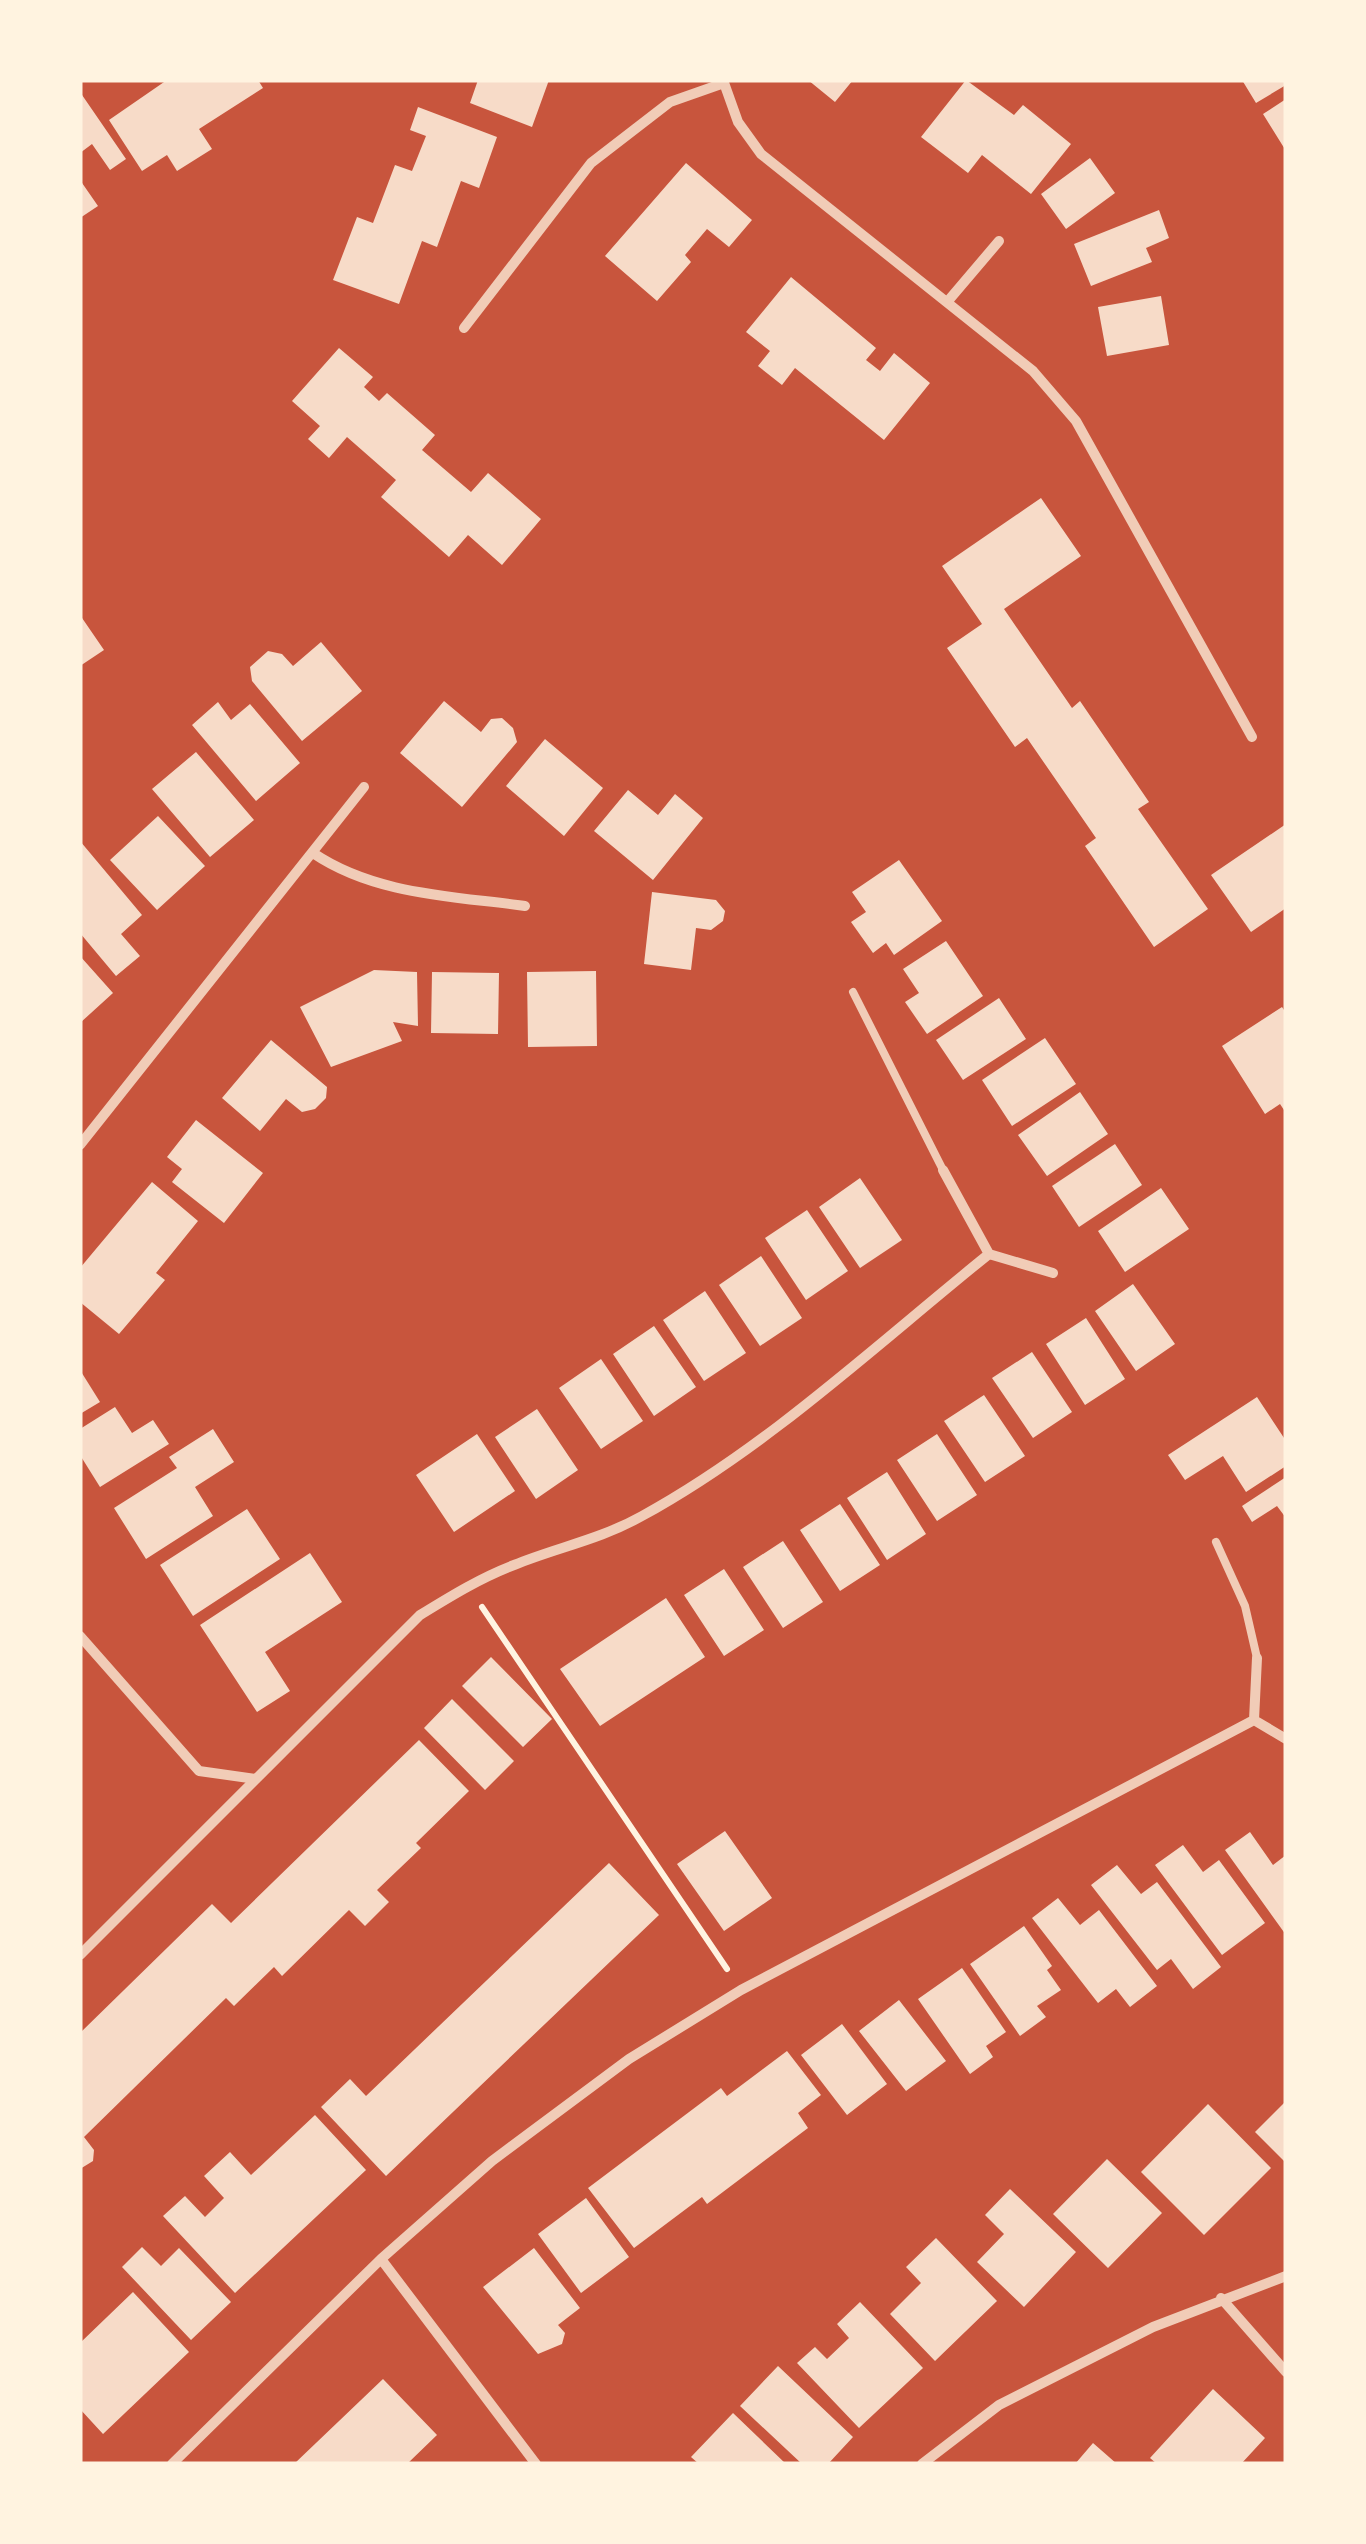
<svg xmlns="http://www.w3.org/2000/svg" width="1366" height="2544" font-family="'Space Grotesk',sans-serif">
  <rect width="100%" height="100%" fill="#c8553d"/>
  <!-- building -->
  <path fill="#f7dbc8" d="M167,80h91l5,8 -64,41 13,20 -35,22 -10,-16 -25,16 -33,-51z
    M478,80h71l-17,47 -62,-24z
    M808,80h45l-18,22z
    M966,80l48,35 9,-10 48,39 -40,50 -49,-39 -14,18 -47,-36z
    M1242,80h44v5l-30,18z
    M80,92l46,67 -16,11 -18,-26 -12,9z
    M1286,99v52l-23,-37z
    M418,107l79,30 -18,51 -18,-7 -24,66 -15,-6 -23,63 -66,-24 24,-63 16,6 22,-58 17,6 14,-35 -16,-6z
    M1090,158l25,35 -49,36 -25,-35z
    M686,163l66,57 -23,27 -22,-18 -22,26 6,7 -34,39 -52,-45z
    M80,180l18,26 -18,12z
    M1159,210l10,28 -23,10 6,14 -61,24 -17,-42z
    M791,277l85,71 -10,12 14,11 14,-18 36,30 -46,57 -89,-72 -13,17 -24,-19 12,-15 -24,-19z
    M1161,296l8,49 -62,11 -9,-49z
    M339,348l34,29 -9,10 15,14 8,-8 48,42 -13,15 49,42 17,-19 53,46 -39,46 -34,-30 -19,22 -68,-60 15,-17 -49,-43 -18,21 -21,-19 12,-13 -28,-25z
    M1041,498l40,58 -77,53 68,99 8,-7 69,101 -11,7 70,100 -54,38 -69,-101 11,-8 -69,-100 -12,9 -68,-99 35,-24 -40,-58z
    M80,615l24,35 -24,16z
    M321,642l41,49 -60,50 -50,-60 -2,-14 18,-16 14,3 11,12z
    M444,701l37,31 10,-13 11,-1 11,10 4,14 -55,65 -62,-54z
    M218,702l13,18 19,-16 50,59 -44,38 -64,-76z
    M545,739l58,49 -39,48 -58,-50z
    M196,752l58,68 -44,37 -58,-68z
    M628,790l30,25 17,-21 28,24 -50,62 -59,-49z
    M158,816l47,50 -48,44 -47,-50z
    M1286,824v84l-35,24 -40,-57z
    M80,841l62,74 -21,19 19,22 -24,20 -36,-43z
    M899,860l43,61 -48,34 -8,-12 -13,10 -22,-31 15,-10 -14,-20z
    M652,892l64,8 9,11 -2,10 -12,9 -15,-2 -5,42 -47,-6z
    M946,941l37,55 -56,38 -22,-32 14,-9 -16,-24z
    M80,956l33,37 -33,30z
    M374,970l43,2 1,54 -25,-4 9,19 -71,26 -31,-60z
    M596,971l1,75 -69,1 -1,-75z
    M432,972l67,1 -1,61 -67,-1z
    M999,998l27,41 -63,41 -27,-40z
    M1282,1007l4,6v100l-6,-9 -15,10 -43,-68z
    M1045,1038l31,46 -64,42 -30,-46z
    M271,1040l56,47 -1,11 -11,11 -13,3 -16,-13 -26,32 -38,-33z
    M1080,1092l28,42 -61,42 -29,-41z
    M196,1120l67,53 -39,50 -52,-41 10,-13 -15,-12z
    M1115,1144l27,41 -63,42 -27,-41z
    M860,1178l42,62 -42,28 -41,-61z
    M152,1182l46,39 -42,52 9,7 -46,54 -39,-32v-34z
    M1161,1188l28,41 -64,43 -27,-41z
    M807,1210l41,61 -42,29 -41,-62z
    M761,1256l41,62 -42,28 -41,-61z
    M1133,1284l42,60 -39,27 -41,-60z
    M705,1291l41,62 -42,28 -41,-61z
    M1086,1318l39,61 -40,26 -39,-61z
    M654,1326l42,61 -42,29 -41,-62z
    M1032,1352l40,60 -39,26 -41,-60z
    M601,1359l42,62 -42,28 -42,-61z
    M80,1370l20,32 -20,12z
    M984,1395l41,61 -40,26 -41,-61z
    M1257,1397l29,44v25l-40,26 -23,-36 -38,24 -17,-25z
    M115,1407l17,26 21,-13 16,24 -69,43 -20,-32v-26z
    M537,1409l41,61 -42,29 -41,-62z
    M213,1429l21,33 -39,25 18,29 -67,43 -32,-51 63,-40 -8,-11z
    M477,1434l38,57 -61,41 -38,-57z
    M937,1434l40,61 -40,26 -40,-61z
    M887,1472l39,62 -39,26 -40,-62z
    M1286,1477v41l-9,-12 -25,16 -10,-16z
    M840,1504l40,61 -40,26 -40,-61z
    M247,1509l33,50 -87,57 -33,-51z
    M783,1541l40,61 -40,26 -40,-61z
    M310,1553l32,49 -77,50 25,39 -33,21 -57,-87z
    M724,1569l40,61 -40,26 -40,-61z
    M666,1598l39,59 -105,69 -40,-57z
    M491,1657l61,62 -29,28 -61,-61z
    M452,1699l62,62 -29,29 -61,-62z
    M419,1740l50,51 -53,52 5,5 -44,42 12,12 -24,24 -16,-16 -67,66 -8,-9 -40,39 -8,-8 -142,139 10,13 -1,11 -13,8v-136l132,-129 19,19z
    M725,1831l47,67 -48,33 -47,-67z
    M1250,1832l23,33 13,-10v80l-61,-85z
    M1183,1845l20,27 16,-12 46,63 -43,32 -67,-90z
    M609,1863l50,52 -273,261 -65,-69 29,-28 16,17z
    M1117,1865l24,29 16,-12 64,85 -28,22 -22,-30 -14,11 -66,-85z
    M1058,1898l22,27 19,-15 58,76 -27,21 -14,-18 -18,14 -66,-85z
    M1024,1926l28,40 -5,4 14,20 -24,16 9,11 -26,19 -50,-72z
    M962,1968l44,64 -20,14 7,11 -23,17 -52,-75z
    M899,2000l47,61 -40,30 -47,-60z
    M842,2024l45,60 -40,31 -46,-60z
    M787,2051l34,44 -23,18 10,15 -101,76 -5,-7 -68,51 -46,-60 133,-100 6,8z
    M1286,2101v62l-31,-31z
    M1208,2104l63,64 -67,67 -63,-63z
    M315,2115l51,55 -131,123 -72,-77 22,-20 20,21 19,-19 -20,-22 26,-24 21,23z
    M1107,2159l55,54 -54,55 -55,-54z
    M1010,2189l66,63 -52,55 -47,-45 27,-28 -19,-19z
    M586,2198l43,59 -48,36 -43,-59z
    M936,2238l61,63 -62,60 -45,-47 31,-31 -15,-16z
    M142,2247l19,19 18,-18 52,54 -40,38 -69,-73z
    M534,2248l46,60 -22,17 7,8 -3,11 -24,10 -55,-67z
    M133,2292l56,60 -86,82 -23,-25v-66z
    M860,2302l63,66 -64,60 -62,-65 18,-16 12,12 22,-21 -12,-14z
    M778,2366l75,71 -25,27h-26l-62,-58z
    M383,2379l54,56 -30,29h-113z
    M1213,2389l52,49 -24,26h-84l-7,-6z
    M733,2413l53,51h-87l-8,-7z
    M1093,2443l24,21h-42z"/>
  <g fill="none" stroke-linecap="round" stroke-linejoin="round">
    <!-- path -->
    <path stroke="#fff3e0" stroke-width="6" d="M482,1607l245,362"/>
    <!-- service -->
    <path stroke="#f1ccb7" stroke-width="8" d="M853,992l90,178
      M1216,1542l29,64 12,52"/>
    <!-- minor -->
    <path stroke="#f1ccb7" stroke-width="10" d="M723,80l15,42 23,32 272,217 43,50 176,316
      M948,301l51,-60
      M464,328l127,-165 79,-61 54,-19
      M313,853c62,42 140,43 212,53
      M80,1145l284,-358
      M943,1170l46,84
      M80,1636l119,135 57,8
      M1254,1720l3,-62
      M80,1955l340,-340c31,-19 60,-37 94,-50 44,-18 85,-25 128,-49 126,-69 235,-172 347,-262l64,19
      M381,2259l155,205
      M1221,2298l65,74
      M172,2464l209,-205 111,-98 137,-102 112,-69 513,-270 32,19
      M922,2464l77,-59 154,-78 133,-51"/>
  </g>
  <!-- border -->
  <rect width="1366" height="2544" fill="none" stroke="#fff3e0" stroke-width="165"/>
</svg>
